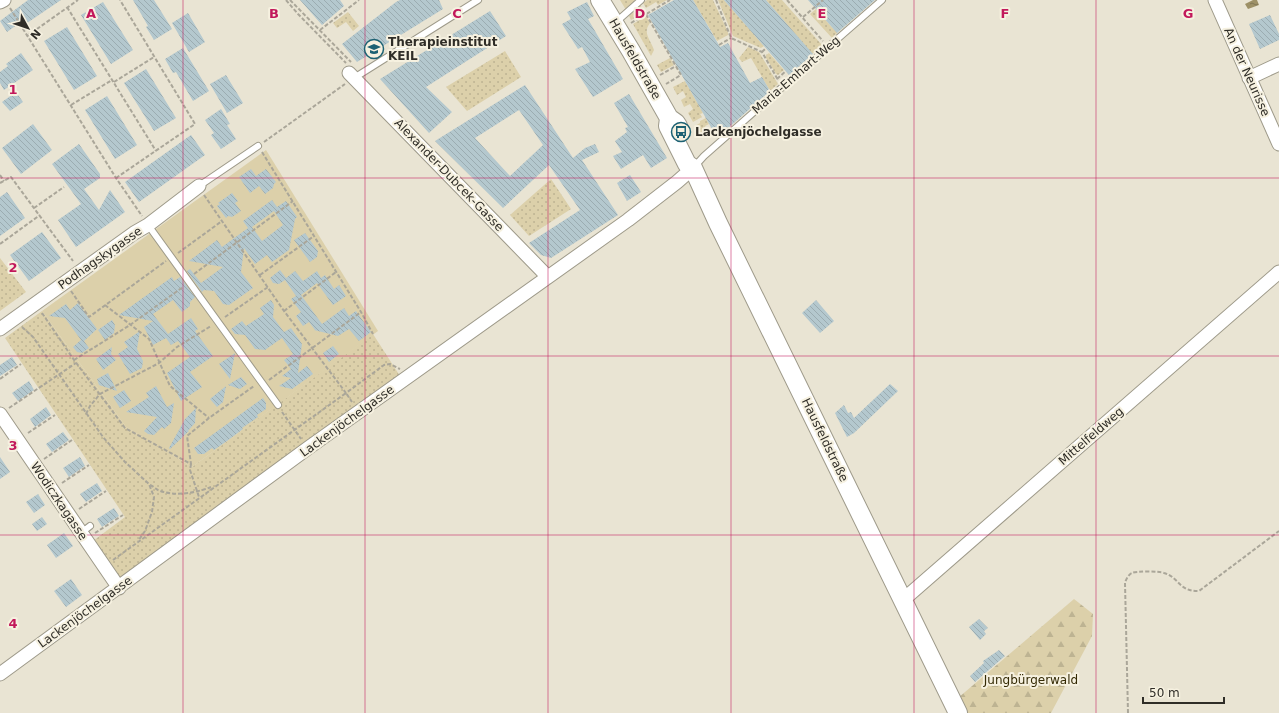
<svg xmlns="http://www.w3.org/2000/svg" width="1279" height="713" font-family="'DejaVu Sans',sans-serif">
  <defs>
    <pattern id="grass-dots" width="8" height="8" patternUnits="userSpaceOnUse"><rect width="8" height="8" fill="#dcd0aa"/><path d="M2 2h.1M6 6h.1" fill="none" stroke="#bdb392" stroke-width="1.8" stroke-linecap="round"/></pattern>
    <pattern id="forest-firs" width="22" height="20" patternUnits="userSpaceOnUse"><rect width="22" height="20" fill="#dcd0aa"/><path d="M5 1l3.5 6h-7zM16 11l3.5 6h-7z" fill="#bdb392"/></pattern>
    <pattern id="water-ripples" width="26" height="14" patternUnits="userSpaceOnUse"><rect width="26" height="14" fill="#9d9066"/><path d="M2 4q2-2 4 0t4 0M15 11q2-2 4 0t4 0" fill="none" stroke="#807654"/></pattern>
    <pattern id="building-back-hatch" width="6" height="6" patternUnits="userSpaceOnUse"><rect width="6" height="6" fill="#b4c8ce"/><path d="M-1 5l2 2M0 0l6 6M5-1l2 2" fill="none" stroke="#9bacb1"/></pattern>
  </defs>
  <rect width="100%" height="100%" fill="#e9e4d3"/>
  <!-- grass -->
  <path fill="url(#grass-dots)" d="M620,0h17l-11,10z
    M647,0h20l-9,5 -2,-3 -10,6 -3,-5z
    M693,0h20l15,32v3l-11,6z
    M718,0h6l40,46 -3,2 -28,-12z
    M766,0h16l40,45 -10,9z
    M640,5l5,8 -14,7 -2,-4z
    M816,9l21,24 -5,5 -22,-24z
    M348,12l11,14 -6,5 -7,-9 -9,6 -4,-5z
    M646,16l4,7c-8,10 1,17 4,27l-3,6 -18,-32z
    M748,47l11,5 19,32 -8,7 -19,-33 -9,4 -3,-4z
    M505,51l16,26 -54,34 -21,-24z
    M769,53l15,17 -6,5 -2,-1 -10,-16v-3z
    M670,58l4,7 -13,7 -4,-7z
    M685,81l18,32 -3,1 2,3 -9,5 -5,-9 5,-4 -3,-5 -6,3 -3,-7 5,-3 -3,-6 -6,4 -4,-8z
    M706,118l3,6 -4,2 2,4 -7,4 -5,-8 5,-3v-2z
    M551,179l20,30 -42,27 -19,-21z
    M0,258l26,34 -26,19z
    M42,311l84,116 66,40 181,-133 27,42 -280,204 -27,-39 32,-24 -120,-179z"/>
  <!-- forest -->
  <path fill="url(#forest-firs)" d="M1074,599l19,15 -1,22 -41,77h-86l-7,-15z"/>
  <!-- garden -->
  <path fill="#dcd0aa" d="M266,150l112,181 -186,136 -66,-40 -84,-116z"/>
  <!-- water -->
  <path fill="url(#water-ripples)" d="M1253,0h4l2,5 -11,4 -3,-5z"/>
  <!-- building -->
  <path fill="url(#building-back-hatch)" fill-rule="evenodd" d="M28,0h33l-34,23 -2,-4 -18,13 -7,-11z
    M133,0h21l18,29 -18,11 -8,-13 2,-1z
    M300,0h40l4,6 -22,19z
    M400,0h39l4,9 -86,53 -15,-18 54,-42z
    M674,0h19l27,47 8,-4 22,40 12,-6 8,14 -53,47 -69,-123z
    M724,0h42l47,54 -24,21z
    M808,0h67l-38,33z
    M103,2l30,48 -22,14 -30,-49z
    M587,2l7,14 -6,3 35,60 -30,18 -18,-28 15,-7 -8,-15 -4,2 -16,-25 9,-5 -4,-7z
    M490,11l16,25 -80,51 26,25 -23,21 -49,-54z
    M188,13l17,29 -16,10 -17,-29z
    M1270,15l9,19v6l-19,9 -11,-25z
    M67,27l30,49 -23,14 -30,-49z
    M183,48l26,43 -16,10 -17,-29 -3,1 -8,-14z
    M21,53l12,17 -29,20 -4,-7v-11l8,-6 -2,-2z
    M146,69l30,49 -22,13 -30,-48z
    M226,75l17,28 -16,10 -17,-29z
    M525,85l48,73 12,-10 10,-4 4,8 -17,8 36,55 -67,43 -10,-3 -12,-12 51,-33 -31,-45 -46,43 -68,-67zM519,110l24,35 -33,31 -35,-38z
    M16,92l7,10 -13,9 -8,-9z
    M629,94l38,64 -16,10 -8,-13 -22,14 -8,-13 9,-4 -7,-11 12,-9 -2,-4 3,-1 -14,-24z
    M107,96l30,49 -22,14 -30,-49z
    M221,109l9,15 -3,1 9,14 -15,10 -10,-14 3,-2 -9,-13z
    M33,124l19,26 -31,24 -19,-26z
    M191,135l14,20 -66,47 -14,-20z
    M79,144l21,30v4l-16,11 15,21 11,-20 15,22 -49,35 -18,-27 23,-16 -29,-40z
    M251,169l5,7 10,-7 10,13 -2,2 -1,4 -8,6 -6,-8 -9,7 -11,-16z
    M630,175l11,17 -14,9 -10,-18z
    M7,192l18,26 -25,18v-39z
    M232,193l6,8 -3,2 6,8 -9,6 -4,-1 -2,2 -9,-12 3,-2 -2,-1z
    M272,200l5,7 9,-6 11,16 -2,2 -6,31 -17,12 -5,-7 -12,9 -11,-16 -3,24 12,16 -24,17 -6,-1 -9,-13 -10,-1 -2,2 -15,-21 3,-2 11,14 22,-16 -34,-6 28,-21 5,7 26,-19 -5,-7zM274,211l9,14 -21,16 -10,-14z
    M42,232l19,26 -32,23 -19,-26z
    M305,233l13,18 -1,6 -7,5 -16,-22z
    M280,270l6,8 9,-7 8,10 14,-10 4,7 4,-3 9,14 5,-4 7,11 -13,9 -16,-22 -16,12 21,29 22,-16 5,8 7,-5 15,21 -12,9 -10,-12 -11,7 -24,-6h1l-6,-8 -6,4 -7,-10 5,-4 -10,-13 5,-3 -11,-16 -6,4 -6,-1 -3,-5z
    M172,277l2,4 6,-4 15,20 -5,5v4l-8,6 -9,-12 -20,14 15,20 23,-16 7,11 -3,2 18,25 -23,16 12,15 -21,14 -14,-28 23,-16 -12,-16 -7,4 -5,-7 -13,7 -9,-18 9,-6 -34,-6z
    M271,300l3,5 -1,12 11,15 7,-4 11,16 -4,29 9,-7 6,8 -21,15 -13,-3 12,-8 -9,-2 9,-7 -7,-9 9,-6 -11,-16 -17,12 -10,-1 -10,-14 -10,-1 -4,-5 11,-8 4,5 18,-12 -4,-6z
    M816,300l18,21 -14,12 -18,-20z
    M78,303l19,26 -13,12 5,7 -7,5 -5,-1 -4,-5 8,-7 -16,-22 -16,-2 17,-12 4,6z
    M112,320l3,5 -1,8 -9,7 -7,-10z
    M140,331l-3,18 6,12 -1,7 -12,6 -12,-20 10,-7 -4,-5z
    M333,346l6,8 -10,8 -6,-9z
    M112,347l-1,7 5,6 -13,10 -7,-11z
    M235,353l-5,26 -11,-15z
    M12,357l5,8 -17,11v-11z
    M108,373l9,18 -18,-6 -2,-6z
    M241,377l6,7 -7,5 -12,-4z
    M29,381l5,9 -16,11 -6,-8z
    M890,384l8,7 -44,42 -7,4 -12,-24 9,-8 4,8 3,-1 3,6z
    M156,386l11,21 7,-4 -3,20 -7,6 -2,-2 -8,8 -6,-1 -4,-3 13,-14 -31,-5 23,-15 -3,-4z
    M226,386l-3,16 -6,5 -7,-8z
    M124,390l7,11 -11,7 -7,-11z
    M263,398l3,5v6l-9,6 1,2 -16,11 1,1 -16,12 -13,9 -2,-2 -8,6h-6l-4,-6z
    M46,407l5,8 -16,12 -5,-8z
    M196,408l-1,15 -7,8h1l-19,18 -1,-1 16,-29z
    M63,432l6,8 -17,12 -6,-8z
    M0,457l10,15 -10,7z
    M80,457l5,9 -16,11 -6,-9z
    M97,483l5,8 -16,11 -6,-8z
    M38,494l7,11 -11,8 -8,-11z
    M114,508l5,8 -17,11 -5,-8z
    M42,517l5,7 -10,7 -5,-7z
    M64,533l9,13 -17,12 -9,-13z
    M71,579l11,16 -16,12 -12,-16z
    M979,619l9,9 -4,3 2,3 -6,6 -11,-13z
    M999,650l6,6 -30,26 -5,-6 14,-13 -1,-2z"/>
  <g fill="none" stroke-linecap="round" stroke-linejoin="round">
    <!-- lane casing -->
    <g stroke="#9e9a8a" stroke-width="8">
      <path id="lane" d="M616,22l25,-22
        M354,78l124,-78
        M694,167l10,-11 59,-52 119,-104
        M199,186l59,-40
        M148,225l130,180
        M81,533l9,-7"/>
    </g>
    <!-- street casing -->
    <g stroke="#9e9a8a" stroke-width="15">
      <path id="street" d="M1215,0l64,144
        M0,2l4,-2
        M349,73l199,204
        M1249,78l30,-14
        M0,329l134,-96 14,-8 51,-39
        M0,414l119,174
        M903,600l376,-328
        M0,674l308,-226 320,-228 49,-38 16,-14"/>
    </g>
    <!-- secondary casing -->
    <g stroke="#9e9a8a" stroke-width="20">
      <path id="secondary" d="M600,0l31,51 38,67 7,5 2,3
        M669,118l-1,8 19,38 6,4 25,55 240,490"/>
    </g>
    <!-- path -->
    <path stroke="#aaa699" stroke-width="2" stroke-dasharray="4 2" stroke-linecap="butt" d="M286,0l12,14 48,49
      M290,0l61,62
      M716,0l15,38 31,14 16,28
      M787,0l36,41
      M67,7l89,144
      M10,8l106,170 26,38
      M643,9l38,66 -15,9
      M803,17l20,-17
      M631,23l39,-23
      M320,30l39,-30
      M27,36l51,-36
      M719,45l12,-7
      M762,52l4,-4
      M660,75l16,-9
      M777,79l9,-8
      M114,82l40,-25
      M71,105l41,-25
      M264,142l81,-58
      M262,152l99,160 12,22
      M0,175l4,6
      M116,178l79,-54 -75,-124
      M0,183l11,-6 62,84
      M204,195l80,116 62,82 38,-28 6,-1 10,5
      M34,208l30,-21
      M0,244l40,-29
      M178,253l44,-32
      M194,274l99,-73
      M260,275l54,-39
      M71,291l18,26 77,-56
      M105,305l44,34 21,47 39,32
      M284,311l52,-39
      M42,313l32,47 51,68 66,36 -4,-28 22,-18 45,-32
      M225,317l43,-30
      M22,327l11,10 70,100 22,25 24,22 5,13 -2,15 -7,19 -7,10
      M74,360l56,-35 53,-38
      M0,379l21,-15
      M269,380l92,-68
      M9,408l67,-45
      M282,412l19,27
      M86,414l4,-8 10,-12 59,-31 18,-16 34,-21
      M28,433l27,-18
      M44,459l28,-19
      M191,464l-1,6 9,27
      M62,483l27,-18
      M150,485c3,1 6,4 8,5 16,7 38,3 53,-3
      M79,509l27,-18
      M95,533l28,-18
      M113,560l233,-167 6,9
      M1128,713l-3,-130c1,-4 4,-9 7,-10 4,-2 27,-2 32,0 15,4 15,19 35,18l80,-60"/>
    <!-- lane -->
    <use href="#lane" stroke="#fff" stroke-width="6"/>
    <!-- street -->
    <use href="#street" stroke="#fff" stroke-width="13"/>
    <!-- secondary -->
    <use href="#secondary" stroke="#fff" stroke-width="18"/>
  </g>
  <!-- grid -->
  <path fill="none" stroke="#c2185b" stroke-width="1" stroke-opacity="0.55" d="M183,0v713M365,0v713M548,0v713M731,0v713M914,0v713M1096,0v713M0,178h1279M0,356h1279M0,535h1279"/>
  <!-- icons -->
  <defs>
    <g id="school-ring" transform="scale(1)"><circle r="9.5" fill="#f6f1e0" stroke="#1c6173" stroke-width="1.5"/><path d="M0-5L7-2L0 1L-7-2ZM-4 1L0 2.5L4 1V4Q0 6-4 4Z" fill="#1c6173"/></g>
    <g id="bus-ring" transform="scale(1)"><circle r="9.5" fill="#f6f1e0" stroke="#1c6173" stroke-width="1.5"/><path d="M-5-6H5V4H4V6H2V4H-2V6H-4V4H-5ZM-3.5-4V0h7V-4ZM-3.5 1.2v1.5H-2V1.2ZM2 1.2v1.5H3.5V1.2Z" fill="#1c6173"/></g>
  </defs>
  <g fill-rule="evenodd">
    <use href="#school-ring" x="374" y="49"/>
    <use href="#bus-ring" x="681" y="132"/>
  </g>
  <g text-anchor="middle" stroke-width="4" stroke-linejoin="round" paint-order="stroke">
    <!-- poi labels -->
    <g font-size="12" font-weight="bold" fill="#2f2d27" stroke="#f6f1e0" text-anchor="start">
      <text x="388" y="46">Therapieinstitut<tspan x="388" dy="14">KEIL</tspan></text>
      <text x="695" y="136">Lackenjöchelgasse</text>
    </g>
    <!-- street labels -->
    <g font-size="12" fill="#2f2d27" stroke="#f6f1e0">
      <text transform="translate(635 59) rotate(60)" y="4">Hausfeldstraße</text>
      <text transform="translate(1247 72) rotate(66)" y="4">An der Neurisse</text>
      <text transform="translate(796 75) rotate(-41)" y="4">Maria-Emhart-Weg</text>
      <text transform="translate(449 175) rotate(46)" y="4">Alexander-Dubcek-Gasse</text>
      <text transform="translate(100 258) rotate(-35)" y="4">Podhagskygasse</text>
      <text transform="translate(347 421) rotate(-36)" y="4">Lackenjöchelgasse</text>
      <text transform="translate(1091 436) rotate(-41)" y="4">Mittelfeldweg</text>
      <text transform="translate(825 440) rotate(64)" y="4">Hausfeldstraße</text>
      <text transform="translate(59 501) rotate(56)" y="4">Wodiczkagasse</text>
      <text transform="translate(85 612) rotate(-36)" y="4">Lackenjöchelgasse</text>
    </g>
    <!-- park labels -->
    <g font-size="12" fill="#342a05" stroke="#f6f1e0">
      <text x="1031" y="684">Jungbürgerwald</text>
    </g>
  </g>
  <g font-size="13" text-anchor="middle" font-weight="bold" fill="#c2185b" stroke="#f6f1e0" stroke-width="4" stroke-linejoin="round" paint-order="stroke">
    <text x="91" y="18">A</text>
    <text x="274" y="18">B</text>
    <text x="457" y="18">C</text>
    <text x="640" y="18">D</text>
    <text x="822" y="18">E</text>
    <text x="1005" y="18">F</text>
    <text x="1188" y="18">G</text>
    <text x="13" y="94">1</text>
    <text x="13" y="272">2</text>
    <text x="13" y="450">3</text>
    <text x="13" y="628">4</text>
  </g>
  <!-- north arrow -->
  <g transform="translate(28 28) rotate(130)" stroke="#f6f1e0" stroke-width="3" paint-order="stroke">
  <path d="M0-3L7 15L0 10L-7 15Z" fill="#2f2d27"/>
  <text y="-6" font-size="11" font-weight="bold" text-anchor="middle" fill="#2f2d27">N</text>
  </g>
  <!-- scale -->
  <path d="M1143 697v6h81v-6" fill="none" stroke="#2f2d27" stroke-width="2"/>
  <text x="1149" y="697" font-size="12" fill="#2f2d27" stroke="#f6f1e0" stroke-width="3" paint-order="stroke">50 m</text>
</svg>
